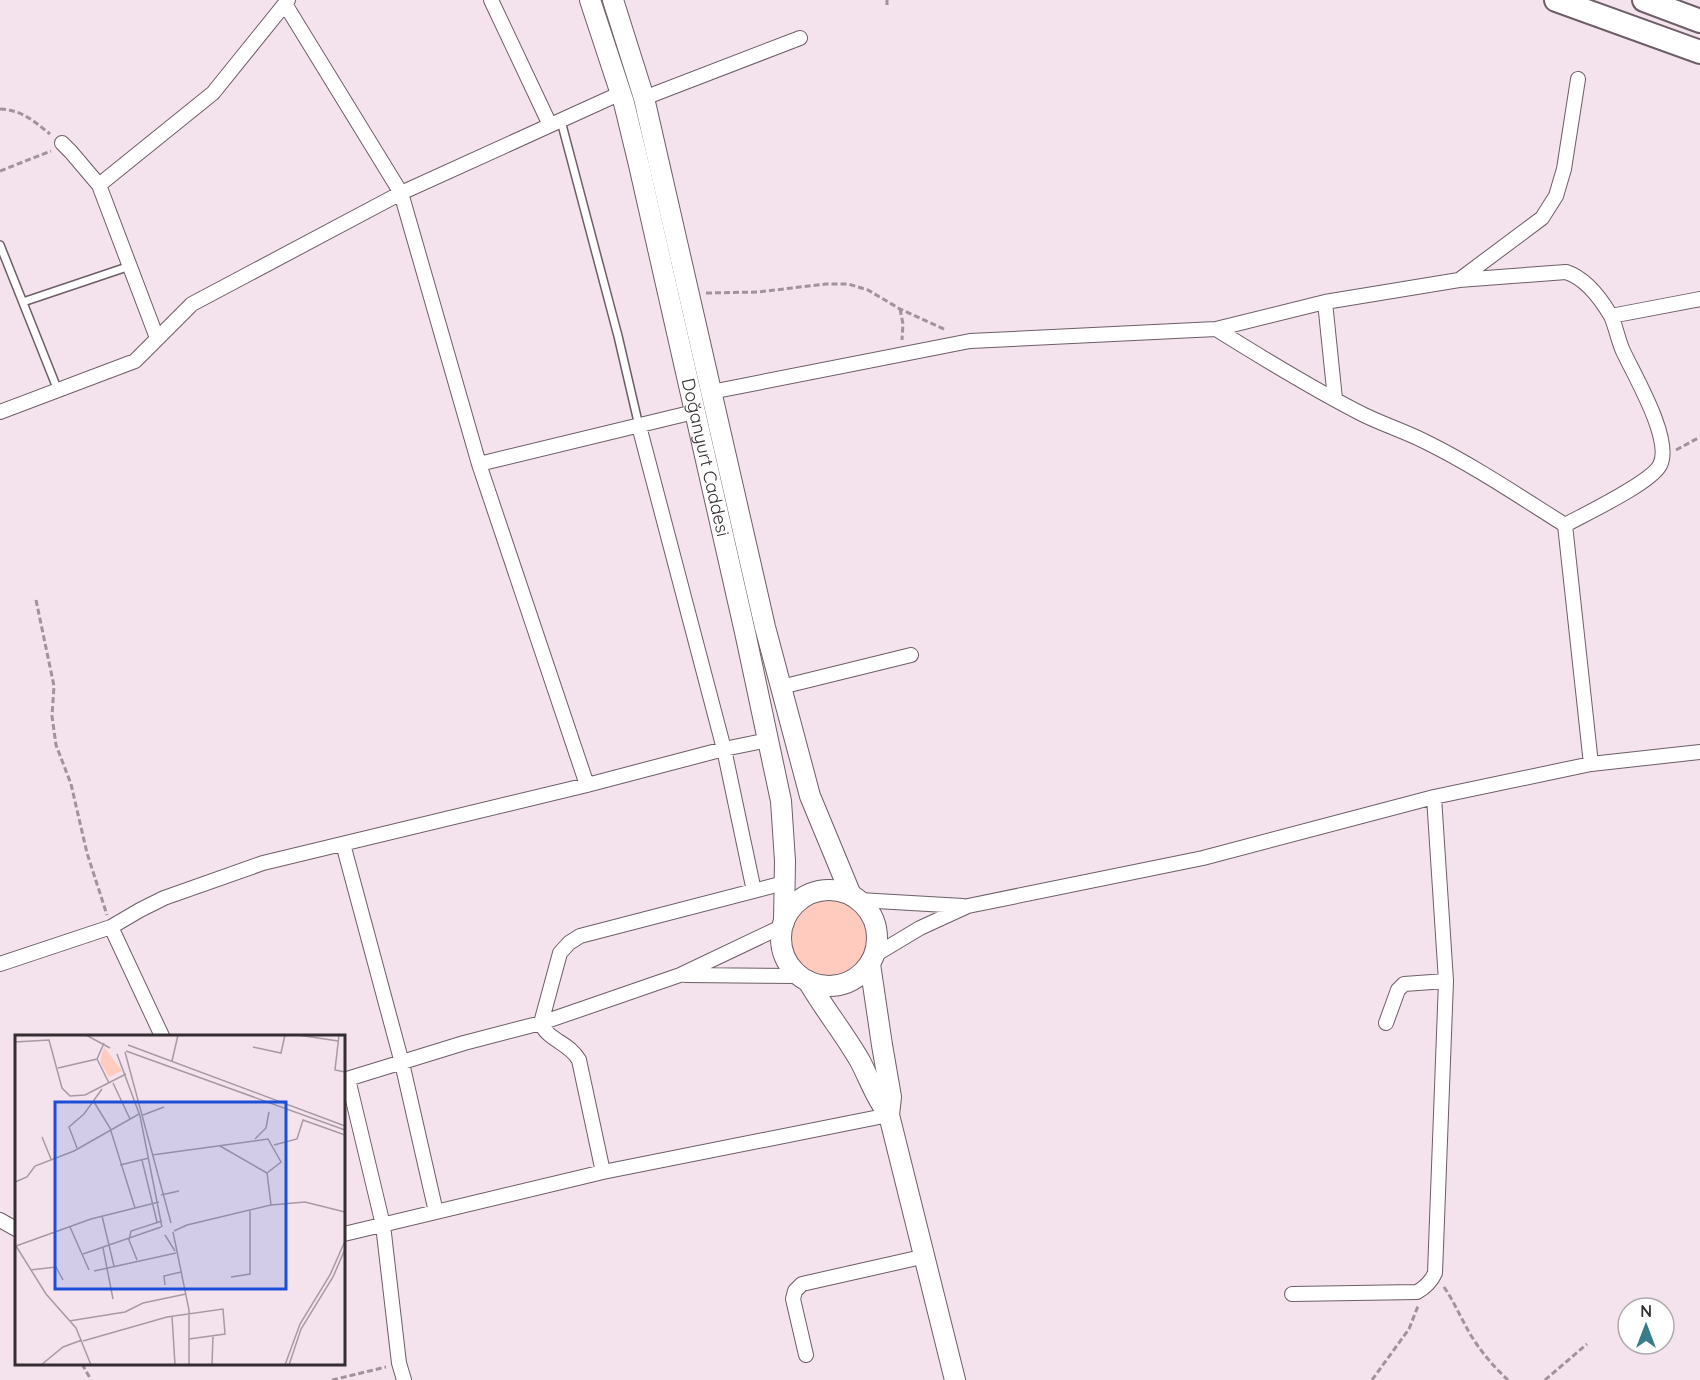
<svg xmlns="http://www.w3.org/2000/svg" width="1700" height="1380" font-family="Quicksand,sans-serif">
  <rect width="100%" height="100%" fill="#f4e2ec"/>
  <!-- green -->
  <path fill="#fecbbe" d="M789 938a40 40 0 1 1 80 0a40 40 0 1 1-80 0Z"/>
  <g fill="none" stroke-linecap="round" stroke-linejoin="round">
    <!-- lane casing -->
    <g stroke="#6d5e67" stroke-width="10">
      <path id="lane" d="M561,121l57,215 21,90
        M0,245l55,138
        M23,302l107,-36"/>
    </g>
    <!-- street casing -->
    <g stroke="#6d5e67" stroke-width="16">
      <path id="street" d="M491,0l59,125
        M285,4l116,189 78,271 108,321
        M644,98l156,-60
        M62,143l9,9 28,33
        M1459,280l83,-62 14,-22 8,-27 14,-90
        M1325,302l10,97
        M1611,316l89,-17
        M1216,329c48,30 95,59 146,85 20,10 42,17 62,27 49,24 95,55 141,84
        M157,338l-58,-153 114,-92 75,-93
        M711,392l259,-51 246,-12 109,-27 134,-22 107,-8c19,6 35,27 45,44 5,11 7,24 12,35 11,24 50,89 37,114 -9,18 -75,49 -95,60
        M0,412l135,-51 57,-57 209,-111 220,-100
        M639,426l85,323 30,142
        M479,464l215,-52
        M1565,525l26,239
        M781,687l130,-32
        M343,844l59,219 34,149
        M859,900l104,6
        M111,927l51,109
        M875,955l45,-27 48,-22 235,-48 231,-61 157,-33 109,-12
        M0,964l111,-37 29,-17 24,-12 99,-35 324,-78 137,-36 44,-9
        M685,975l115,1
        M1386,1023l12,-33 6,-6 42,-3
        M348,1079l35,146 16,138 5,17
        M344,1080l120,-37 77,-20 139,-48 103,-49
        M603,1172l-24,-112c-10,-18 -31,-19 -38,-37l19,-70 9,-10 11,-7 204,-53
        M0,1220l16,9
        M344,1234l259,-62 286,-57
        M1292,1294l125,-2c9,-5 14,-10 18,-19l11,-292 -12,-184
        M806,1355l-13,-56 2,-8 7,-7 124,-28"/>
    </g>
    <!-- secondary casing -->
    <g stroke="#6d5e67" stroke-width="22">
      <g id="secondary">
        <path id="s1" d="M590,0l34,103 15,62 106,467 36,169 4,60 -1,61"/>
        <path d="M613,0l31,98 121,529 45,169 41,99"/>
        <circle cx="829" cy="938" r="48"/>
        <path d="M870,964l12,81 9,52 -2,18 66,265"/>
        <path d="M808,981c16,28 36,52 52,80 10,19 15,36 29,54"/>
      </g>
    </g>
    <!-- primary casing -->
    <g stroke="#6d5e67" stroke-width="26">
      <path id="primary" d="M1556,0l144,52
        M1644,0l56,21"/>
    </g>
    <!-- path -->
    <path stroke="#a0939b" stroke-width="3" stroke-dasharray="6 3" stroke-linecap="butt" d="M887,0v5
      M0,109c22,1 34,12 50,25
      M0,171l51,-20
      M706,293l52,-1 68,-8h22l20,6 32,19 46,21
      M900,309l3,15 -1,16
      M1676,450l24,-13
      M36,600l18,86 -2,30 4,29 15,39 16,69 20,62
      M1444,1287c11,16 18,34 28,50 10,16 22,30 36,43
      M82,1364l9,16
      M332,1380l54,-13
      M1372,1380l37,-51 9,-23
      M1545,1380l42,-36"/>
    <!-- lane -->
    <use href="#lane" stroke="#fff" stroke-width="7"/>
    <!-- street -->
    <use href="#street" stroke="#fff" stroke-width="14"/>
    <!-- secondary -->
    <use href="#secondary" stroke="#fff" stroke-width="20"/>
    <!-- primary -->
    <use href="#primary" stroke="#fff" stroke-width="22"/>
  </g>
  <g text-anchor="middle" stroke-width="6" stroke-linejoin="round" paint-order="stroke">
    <!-- street labels -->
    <g font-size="18" fill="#342e32" stroke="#fff">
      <text dy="6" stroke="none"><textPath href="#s1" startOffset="472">Doğanyurt Caddesi</textPath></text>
    </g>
  </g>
  <!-- overview -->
  <g transform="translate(15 1035)">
    <rect width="330" height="330" fill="#f4e2ec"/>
    <path d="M89,12l18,24 -13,6 -9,-15z" fill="#fecbbe"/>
    <path fill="none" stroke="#a79aa2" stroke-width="1.5" d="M71,0l24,13M283,0l40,6M324,0l-4,35 10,2M0,7l34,-2 13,48 8,8 15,-1 41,-21M113,10l217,81M238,12l28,6 4,-18M111,16l219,79M110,17l46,171M102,19l23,62 22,111M82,24l12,24M157,26l6,-26M43,33l39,-9 7,-16M98,48l17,36M79,67l16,26 25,80M128,80l21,-8M27,102l9,22M240,104l11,-11 3,-16M259,110l23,-6 6,-19 42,15M205,111l47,27M62,113l-8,-21 15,-13 18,-25M137,120l116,-16 13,23 -14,11M127,125l15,62M105,130l29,-7M252,138l4,32M0,147l12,-5 8,-11 39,-15 65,-37M146,160l18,-4M87,181l12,50M55,192l19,43M159,196l13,-6 84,-20 34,-3 40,10M158,197l16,78v55M150,200l10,16M1,211l75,-27 68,-17M1,211l30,48 30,34 15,37M88,213l10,51M68,219l78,-27M122,225l-8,-20 2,-9 31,-10M15,235l26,-3 7,13M79,236l82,-18M216,242l19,-3v-64M150,250l-1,-9 17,-4M157,281l3,49M54,286l56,-9 18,-9 43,-9M68,306l84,-24 56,-8 2,25 -36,5M26,330l22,-18 19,-7M197,330l1,-30M270,330l15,-41 30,-49 15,-34M274,330l12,-36 32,-52 12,-28"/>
    <path fill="#1d4ed8" fill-opacity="0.15" stroke="#1d4ed8" stroke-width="3" d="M40,67h231v187h-231z"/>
    <rect width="330" height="330" fill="none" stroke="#342e32" stroke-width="3"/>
  </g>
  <!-- north arrow -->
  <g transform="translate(1646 1326)"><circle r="28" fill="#ffffff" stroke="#aeabad" stroke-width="1.5"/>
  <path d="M0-4.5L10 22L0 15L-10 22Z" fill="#387e8a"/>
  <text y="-9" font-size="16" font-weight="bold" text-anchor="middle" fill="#342e32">N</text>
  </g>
</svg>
